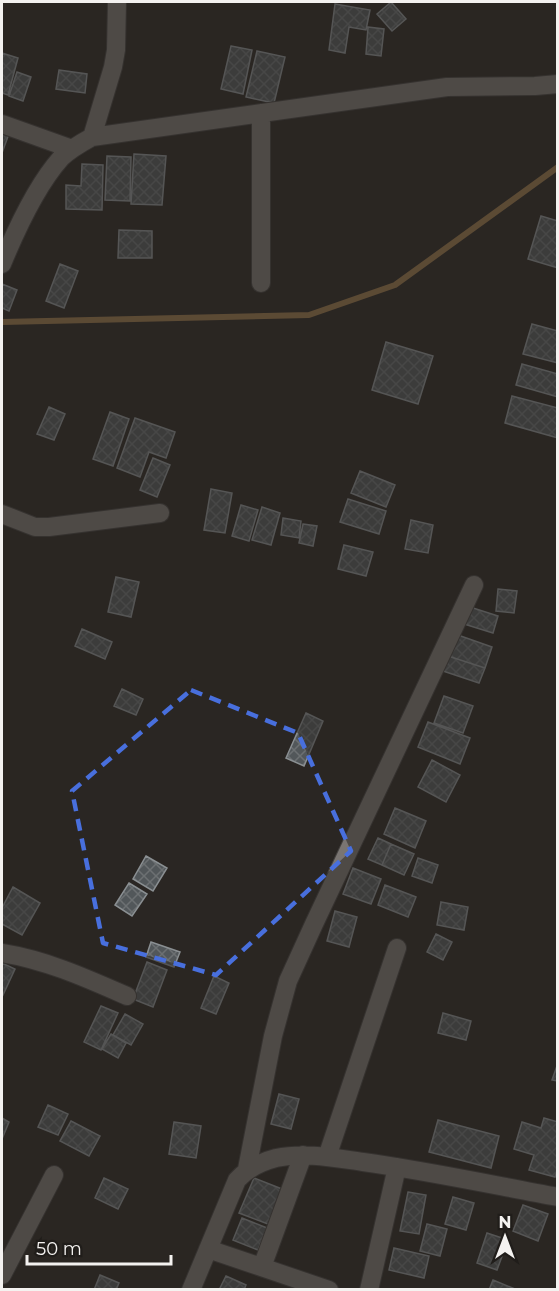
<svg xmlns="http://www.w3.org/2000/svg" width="559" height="1291" font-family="Montserrat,sans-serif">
  <defs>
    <pattern id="building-cross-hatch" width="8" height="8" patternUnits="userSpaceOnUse" patternTransform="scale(1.5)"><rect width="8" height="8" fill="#52575a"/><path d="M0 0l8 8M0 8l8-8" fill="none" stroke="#6c7072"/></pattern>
  </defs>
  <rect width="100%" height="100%" fill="#2a2623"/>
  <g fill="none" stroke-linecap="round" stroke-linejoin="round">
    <!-- stream -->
    <path stroke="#987549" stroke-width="6" d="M2,322l307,-7 86,-30 163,-118"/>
  </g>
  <!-- building -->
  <path fill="url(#building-cross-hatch)" stroke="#8a8f92" stroke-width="1.5" d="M391,2l15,17 -14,12 -15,-17z
    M335,4l35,6 -4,20 -17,-3 -4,26 -16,-3z
    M368,27l16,2 -3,27 -15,-2z
    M231,46l21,4 -9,44 -22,-5z
    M257,51l28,6 -11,46 -28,-6z
    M2,53l16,5 -10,37 -6,-2z
    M59,70l28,4 -2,19 -29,-4z
    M17,72l14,5 -8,24 -14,-5z
    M2,128l8,3 -8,22z
    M134,154l32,2 -4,49 -31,-1z
    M107,156l24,1 -1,44 -25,-1z
    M82,164l21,1 -1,45 -36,-1v-24l15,1z
    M541,216l17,5v47l-30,-9z
    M119,230l33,1v27h-34z
    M60,264l18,7 -14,37 -18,-7z
    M2,284l15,6 -8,21 -7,-3z
    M532,324l26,7v32l-35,-9z
    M386,342l47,14 -15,48 -46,-14z
    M522,364l36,10v23l-42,-12z
    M512,396l46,12v30l-53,-15z
    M49,407l16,7 -11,26 -17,-6z
    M110,412l19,7 -16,47 -20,-7z
    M135,418l40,14 -9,26 -17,-6 -9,25 -23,-9z
    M153,458l17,7 -13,32 -17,-7z
    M360,471l35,14 -9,22 -35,-14z
    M211,489l21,4 -7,40 -21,-3z
    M348,499l38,12 -7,23 -39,-12z
    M241,505l17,5 -9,31 -17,-5z
    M262,507l18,6 -9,32 -19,-5z
    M283,518l18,3 -2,17 -18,-3z
    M411,520l22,5 -5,28 -23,-4z
    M303,524l14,2 -4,20 -14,-3z
    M344,545l29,7 -7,24 -28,-7z
    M116,577l23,5 -8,35 -23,-5z
    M498,589l19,2 -3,22 -18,-2z
    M470,607l28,9 -5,17 -29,-9z
    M82,629l30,13 -7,17 -30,-13z
    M455,634l37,13 -7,21 -37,-12z
    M448,656l37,12 -6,15 -36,-12z
    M122,689l21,10 -7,16 -22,-9z
    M444,696l29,10 -10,27 -29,-10z
    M306,713l17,8 -19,45 -18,-8z
    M428,722l42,16 -10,26 -42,-17z
    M432,760l28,15 -14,27 -28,-15z
    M395,808l31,13 -11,27 -31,-14z
    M378,838l13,6 -9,21 -14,-6z
    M391,844l23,10 -10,21 -22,-10z
    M146,856l21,12 -14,23 -20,-12z
    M418,858l20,7 -6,18 -20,-7z
    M353,868l28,11 -10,25 -28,-10z
    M129,883l18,11 -15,22 -17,-11z
    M385,885l31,12 -8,20 -30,-12z
    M13,887l27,16 -18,32 -20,-11v-16z
    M441,902l27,5 -4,23 -27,-5z
    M335,911l22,6 -8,30 -22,-6z
    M436,934l16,8 -9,18 -16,-8z
    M151,942l29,10 -6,15 -28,-10z
    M147,962l20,8 -14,37 -20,-8z
    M2,963l13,6 -12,26 -1,-1z
    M214,976l15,7 -13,31 -15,-6z
    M101,1006l17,7 -17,37 -17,-8z
    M443,1013l28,8 -5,19 -28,-7z
    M125,1014l18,10 -12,21 -18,-10z
    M111,1034l15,9 -8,15 -16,-9z
    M558,1063v18l-6,-1z
    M279,1094l20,5 -8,30 -20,-5z
    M48,1105l20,9 -10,21 -20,-8z
    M2,1118l7,4 -7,17z
    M544,1118l14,4v46l-3,9 -26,-7 5,-15 -20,-6 8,-27 19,6z
    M438,1120l61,16 -8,32 -62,-16z
    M71,1121l29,15 -11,20 -29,-15z
    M174,1122l27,4 -5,32 -27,-4z
    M104,1178l24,11 -10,20 -23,-11z
    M254,1178l28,11 -14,35 -29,-11z
    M408,1192l18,3 -7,39 -19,-3z
    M453,1197l21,6 -8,27 -21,-6z
    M523,1205l25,9 -10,27 -25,-10z
    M242,1218l25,10 -9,22 -25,-10z
    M427,1224l20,5 -7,27 -20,-5z
    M487,1233l21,7 -11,30 -20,-7z
    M394,1248l35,8 -5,22 -35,-8z
    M100,1275l19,8 -3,7h-22z
    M226,1276l20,9 -2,5h-25z
    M493,1280l22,9v1h-26z"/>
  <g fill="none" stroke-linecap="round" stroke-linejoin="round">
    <!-- minor casing -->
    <g stroke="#44413f" stroke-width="20">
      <path id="minor" d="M261,113v170
        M2,124l70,25
        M92,137l21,-70 3,-17 1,-48
        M2,264c14,-34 34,-78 59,-106 9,-9 20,-15 31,-21l355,-50 88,-1 23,-2
        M2,514l33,13h14l111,-14
        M2,953c44,7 84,25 125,43
        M327,1157l70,-209
        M247,1169l26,-133 15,-55 26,-57 160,-339
        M208,1249l121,41
        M262,1267l41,-112
        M2,1275l52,-100
        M191,1290l46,-110c11,-12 23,-18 39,-22 29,-6 58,0 87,4 65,9 130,23 195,35
        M369,1290l28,-123"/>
    </g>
    <!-- minor -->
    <use href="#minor" stroke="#7a7572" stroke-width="18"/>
  </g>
  <!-- marked area -->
  <path d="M0 0H559V1291H0ZM191,690l107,43 53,118 -135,124 -113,-32 -31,-152z" fill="#2a2623" fill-opacity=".55" fill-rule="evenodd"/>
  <path fill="none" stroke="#486fdd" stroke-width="4.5" stroke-dasharray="12 8" stroke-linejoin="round" d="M191,690l107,43 53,118 -135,124 -113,-32 -31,-152z"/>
  <!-- border -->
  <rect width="559" height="1291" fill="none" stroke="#f4f2f0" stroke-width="6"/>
  <!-- north arrow -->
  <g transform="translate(505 1237)" stroke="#201d1a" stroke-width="4.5" paint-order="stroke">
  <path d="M0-4.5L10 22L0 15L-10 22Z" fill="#f4f2f0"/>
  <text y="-9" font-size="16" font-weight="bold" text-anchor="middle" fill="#f4f2f0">N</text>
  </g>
  <!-- scale -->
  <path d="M27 1255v9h144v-9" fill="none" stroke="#f4f2f0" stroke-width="3"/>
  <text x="36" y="1255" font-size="18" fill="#f4f2f0" stroke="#201d1a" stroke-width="4.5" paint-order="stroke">50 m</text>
</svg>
